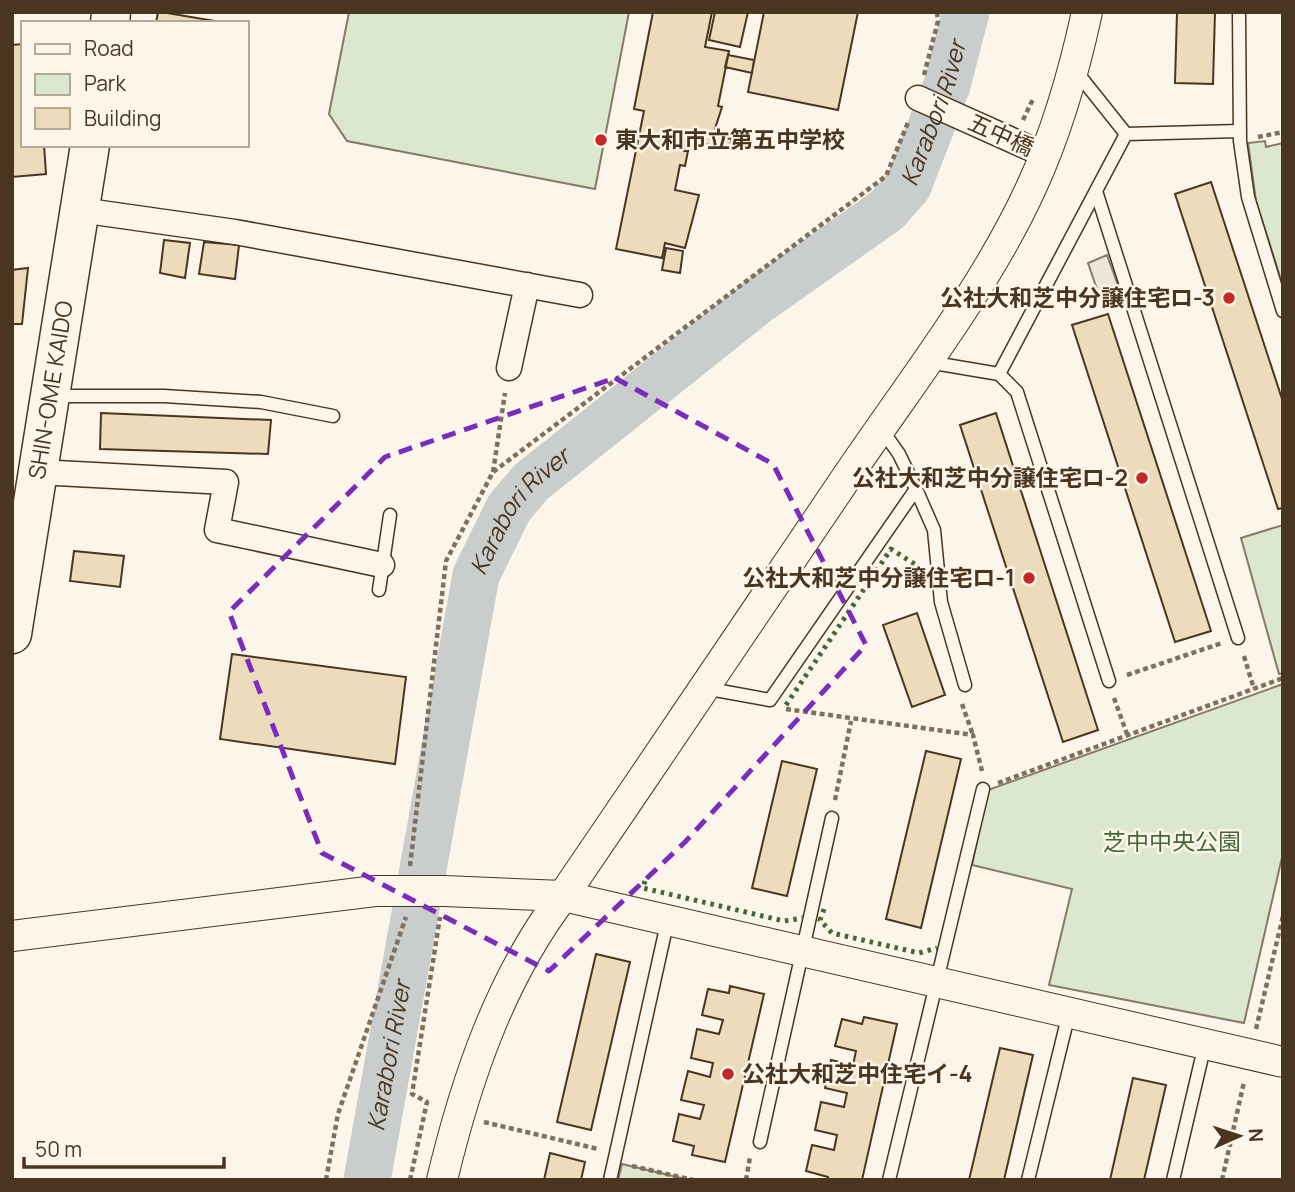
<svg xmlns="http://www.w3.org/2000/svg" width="1295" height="1192" font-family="Manrope,'Noto Sans JP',sans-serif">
  <rect width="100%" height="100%" fill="#fbf6e9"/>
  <!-- green -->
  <path fill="#dce7d0" stroke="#887966" stroke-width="2" d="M349,12h280l-34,177 -248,-48 -18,-27z
    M1265,141l1,6 17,-4v143l-27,-85 -8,-58z
    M1283,525v148l-4,1 -38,-136z
    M1283,684v169l-39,170 -195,-38 23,-96 -100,-24 16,-75z
    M622,1164l68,16h-72z"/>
  <!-- parking -->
  <path fill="#ede7d9" stroke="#887966" stroke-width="2" d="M1107,255l13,36 -20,7 -12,-35z"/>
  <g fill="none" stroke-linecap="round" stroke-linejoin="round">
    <!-- river -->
    <path stroke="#c9cecd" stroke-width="47" id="s1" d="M367,1180l109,-605 33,-67 22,-26 227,-181 129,-91 21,-24 39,-101 19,-73"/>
  </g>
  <!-- building -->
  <path fill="#ecdcbc" stroke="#4a3520" stroke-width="2" d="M158,12h3l66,11h-71z
    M653,12h59l-7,35 24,4 -11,55 4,1 -9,28 19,4 -3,10 -44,-9 -1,11h4l-3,15 -5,-1 -5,25 24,5 -14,53 -20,-5 -3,15 -46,-9 28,-138 -10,-2z
    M715,12h33l-8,35 -31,-7z
    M764,12h94l-20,98 -90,-18z
    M1177,12h38l-2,72 -38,-1z
    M23,44v101h21l2,29 -34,3v-132z
    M728,55l26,5 -2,13 -27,-6z
    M1211,182l72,220v106l-5,1 -103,-315z
    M164,240l26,3 -5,35 -25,-5z
    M204,242l35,3 -4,34 -36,-5z
    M666,248l17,3 -3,22 -18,-3z
    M28,268l-6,56h-10v-54z
    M1108,314l103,317 -36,11 -103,-317z
    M101,413l170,7 -3,34 -168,-5z
    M996,413l102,317 -35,12 -103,-317z
    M74,551l50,5 -4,31 -50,-6z
    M917,613l28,82 -33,12 -29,-82z
    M232,654l174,23 -11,87 -175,-25z
    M926,751l35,8 -40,169 -35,-9z
    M782,761l35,8 -30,127 -35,-8z
    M596,954l34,8 -39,168 -34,-8z
    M730,986l34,8 -39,168 -33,-7 2,-9 -21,-5 6,-27 21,5 4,-14 -23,-5 7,-29 22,6 3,-14 -22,-5 6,-29 22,5 4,-14 -21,-5 6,-26 21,4z
    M864,1017l33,7 -35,156h-35l1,-3 -22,-6 6,-26 22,5 3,-15 -22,-5 6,-28 23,5 3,-14 -22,-5 6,-28 22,5 3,-14 -21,-5 7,-27 20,5z
    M1000,1048l33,7 -29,125h-35z
    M1133,1078l33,7 -22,95h-34z
    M550,1153l35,9 -4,18h-37z"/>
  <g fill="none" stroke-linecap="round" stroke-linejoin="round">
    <!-- service casing -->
    <g stroke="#4a3520" stroke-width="15">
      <path id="service" d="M1239,12l1,129 8,56 35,114
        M1126,134l113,-3
        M1096,191l142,447
        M928,362l71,12 127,-240 -51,-64
        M999,374l18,18 92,289
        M54,396h110l97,6 72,14
        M916,489l18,41 7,72 24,83
        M379,590l11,-75
        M704,688l66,12 146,-211 -17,-35 -19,-27
        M760,1142l72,-324
        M610,1180l58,-261
        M889,1180l94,-391
        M1028,1180l41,-167
        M1173,1180l32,-136"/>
    </g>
    <!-- minor casing -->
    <g stroke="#4a3520" stroke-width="27">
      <path id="minor" d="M918,98l127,57
        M80,210l155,22 345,63
        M509,368l18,-83
        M38,472l188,10 -9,48 165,35"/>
    </g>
    <!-- tertiary casing -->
    <g stroke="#4a3520" stroke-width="32">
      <path id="tertiary" d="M444,891l119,5 720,166
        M12,936l363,-45
        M442,1180c24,-100 58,-201 121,-284 92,-135 183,-270 275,-406 64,-96 145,-197 193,-302 26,-56 43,-116 56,-176"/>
    </g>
    <!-- primary casing -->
    <g stroke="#4a3520" stroke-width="41">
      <g id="primary">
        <path d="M110,23l1,-11"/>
        <path id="s2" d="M12,634l78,-489"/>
      </g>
    </g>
    <!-- path -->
    <path stroke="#7f6f5c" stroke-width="4.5" stroke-dasharray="5 3.5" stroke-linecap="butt" d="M924,75l14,-54 -1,-9
      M1023,120l10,-21
      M1258,137l25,-5
      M493,472l12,-79
      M1244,656l10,33
      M1127,675l95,-32
      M1114,698l13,36
      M962,704l11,31
      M786,709l187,26 9,36
      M998,783l285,-105
      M835,800l16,-79
      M410,866l36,-305 47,-89 393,-296 23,-56
      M1256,1029l27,-113
      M484,1122l114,27
      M632,1166l61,14
      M326,1180l12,-66 68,-197
      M410,1180l17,-78 -15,-8 28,-177
      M746,1180l4,-23
      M1222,1180l22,-98"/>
    <!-- service -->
    <use href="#service" stroke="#fbf6e9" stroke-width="12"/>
    <!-- minor -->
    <use href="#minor" stroke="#fbf6e9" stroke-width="24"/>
    <!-- tertiary -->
    <use href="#tertiary" stroke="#fbf6e9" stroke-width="30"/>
    <!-- primary -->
    <use href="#primary" stroke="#fbf6e9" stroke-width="38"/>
    <!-- tertiary-bridge casing -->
    <g stroke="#4a3520" stroke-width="32" stroke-linecap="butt">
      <path id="tertiary-bridge" d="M375,891h69"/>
    </g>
    <!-- tertiary-bridge -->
    <use href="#tertiary-bridge" stroke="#fbf6e9" stroke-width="30"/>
    <!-- hedge -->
    <path stroke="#436837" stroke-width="5" stroke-dasharray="3.5 5" stroke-linecap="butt" d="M786,705l105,-156 25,16
      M645,881l-2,7 141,33 19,-3
      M824,909l-4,11 12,13 87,20 18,-5"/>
  </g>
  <!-- marked area -->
  <path fill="none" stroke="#7b2cbf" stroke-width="5" stroke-dasharray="14 9" stroke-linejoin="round" d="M615,378l158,86 93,181 -181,197 -136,129 -227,-118 -93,-241 156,-155z"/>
  <!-- markers -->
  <g fill="#c62828" stroke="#fbf6e9" stroke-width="2.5">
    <circle cx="601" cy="140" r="7"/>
    <circle cx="1229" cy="298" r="7"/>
    <circle cx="1142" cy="478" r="7"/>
    <circle cx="1029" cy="578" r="7"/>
    <circle cx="728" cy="1074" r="7"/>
  </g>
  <g text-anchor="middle" stroke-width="5" stroke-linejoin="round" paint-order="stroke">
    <!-- street labels -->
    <g font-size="23" fill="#4a3520" stroke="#fbf6e9">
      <text transform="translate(1001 135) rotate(24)" y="8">五中橋</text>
      <text dy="8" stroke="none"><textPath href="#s2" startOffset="247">SHIN-OME KAIDO</textPath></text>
    </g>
    <!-- poi labels -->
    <g font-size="23" font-weight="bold" fill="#4a3520" stroke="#fbf6e9" text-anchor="end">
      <text x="615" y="148" text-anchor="start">東大和市立第五中学校</text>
      <text x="1215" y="306">公社大和芝中分譲住宅ロ-3</text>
      <text x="1128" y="486">公社大和芝中分譲住宅ロ-2</text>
      <text x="1015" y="586">公社大和芝中分譲住宅ロ-1</text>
      <text x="742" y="1082" text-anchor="start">公社大和芝中住宅イ-4</text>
    </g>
    <!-- park labels -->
    <g font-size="23" fill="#436837" stroke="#fbf6e9">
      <text x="1172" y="850">芝中中央公園</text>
    </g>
    <!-- water labels -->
    <g font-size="24" font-style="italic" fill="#4a3520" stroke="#fbf6e9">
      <text dy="8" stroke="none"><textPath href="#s1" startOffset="1281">Karabori River</textPath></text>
      <text dy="8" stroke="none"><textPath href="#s1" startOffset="693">Karabori River</textPath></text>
      <text dy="8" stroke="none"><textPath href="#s1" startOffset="126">Karabori River</textPath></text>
    </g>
  </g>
  <!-- border -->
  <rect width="1295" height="1192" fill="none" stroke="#4a3520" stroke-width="28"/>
  <!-- legend -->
  <rect x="21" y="21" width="228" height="126" fill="#fbf6e9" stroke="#b4a999" stroke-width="2"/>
  <rect x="35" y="44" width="35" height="10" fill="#fbf6e9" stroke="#b4a999" stroke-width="2"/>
  <text x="84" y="56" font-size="21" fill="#4a3520">Road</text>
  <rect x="35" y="74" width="35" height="21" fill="#dce7d0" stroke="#b4a999" stroke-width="2"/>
  <text x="84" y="91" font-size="21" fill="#4a3520">Park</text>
  <rect x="35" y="108" width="35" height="21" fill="#ecdcbc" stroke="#b4a999" stroke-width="2"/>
  <text x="84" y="126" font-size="21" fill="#4a3520">Building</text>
  <!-- north arrow -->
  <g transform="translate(1239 1136) rotate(87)" stroke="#fbf6e9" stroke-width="5" paint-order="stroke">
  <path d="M0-5L12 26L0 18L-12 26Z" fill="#4a3520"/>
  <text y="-10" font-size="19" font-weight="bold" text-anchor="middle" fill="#4a3520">N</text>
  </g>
  <!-- scale -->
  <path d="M24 1157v10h200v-10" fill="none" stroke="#4a3520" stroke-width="3.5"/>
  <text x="35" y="1157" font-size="21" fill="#4a3520" stroke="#fbf6e9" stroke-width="5" paint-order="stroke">50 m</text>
</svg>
